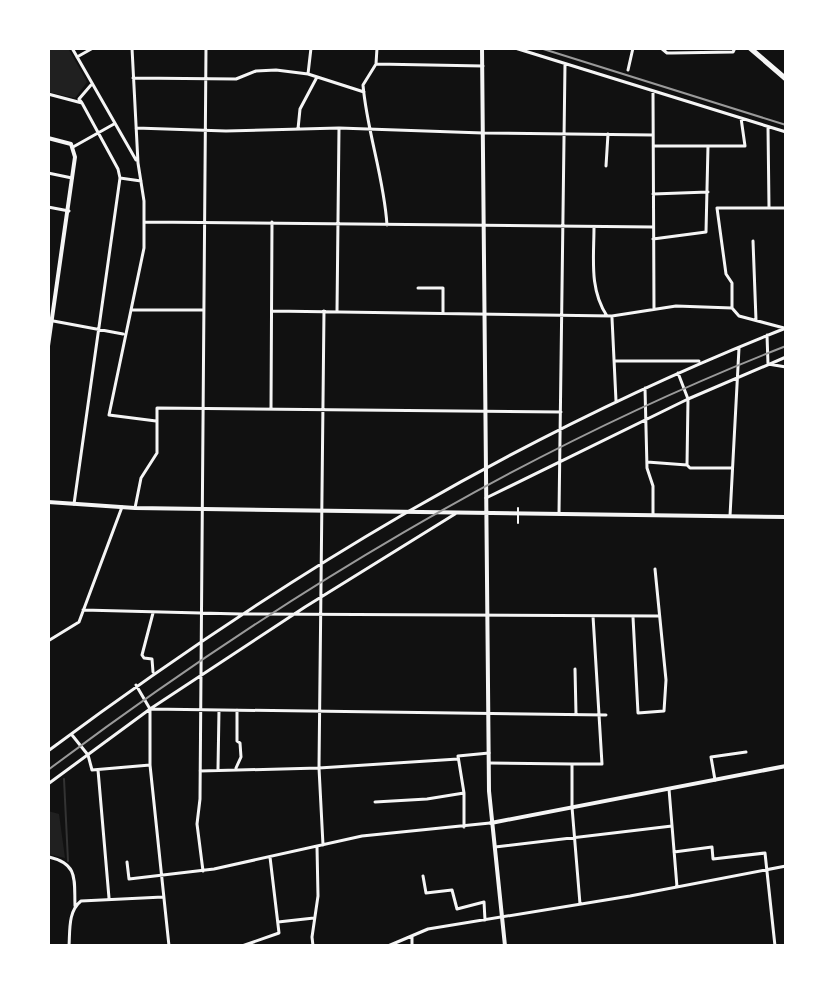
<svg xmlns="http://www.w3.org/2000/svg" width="834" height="994" font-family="'DM Sans',sans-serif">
  <rect width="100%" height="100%" fill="#111"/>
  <!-- green -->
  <path fill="#202020" d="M48,48h20l19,34 -12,16 -27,-6z
    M48,811l11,3 6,44 -17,-4z"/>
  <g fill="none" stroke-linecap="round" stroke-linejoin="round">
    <!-- stream -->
    <path stroke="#333" stroke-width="2" d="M64,779l4,82"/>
    <!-- pedestrian -->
    <path stroke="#f5f5f5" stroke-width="2" d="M518,523v-15"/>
    <!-- minor -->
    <path stroke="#f5f5f5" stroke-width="3" d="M72,48l64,112
      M132,48l6,115 6,38v47l-35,167 47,6
      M377,48l-1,16 -13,21c4,47 21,92 24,140
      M515,48l271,84
      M661,48l6,5h5l61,-1 2,-4
      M77,57l16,-9
      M376,64l107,2
      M628,70l5,-22
      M308,74l3,-26
      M133,78l103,1 20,-8 20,-1 32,4 56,18
      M653,93l1,216
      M48,94l34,9 36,66 2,9 -46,326
      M82,103l-3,-4 12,-14
      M768,127l1,80
      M136,128l90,3 113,-3 144,5 170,2
      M298,129l2,-20 17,-32
      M654,146h91l-4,-28
      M73,147l41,-23
      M606,166l2,-32
      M48,173l24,5
      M120,178l21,3
      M653,194l55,-2
      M48,207l21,4
      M145,222l508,5
      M594,227c0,31 -5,62 13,89
      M653,239l53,-7 2,-86
      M753,241l3,79
      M418,288h25v24
      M132,310h71
      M272,311l340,5 64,-10 56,2
      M337,312l2,-184
      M612,318l4,83
      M48,320l75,14
      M784,328l-45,-12 -7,-8v-25l-6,-9 -9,-66h69
      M767,335l1,29 18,3
      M615,361h84
      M678,373l10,26 -1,66 3,3h41
      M645,388l2,80 6,18v29
      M271,409l1,-187
      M647,462l40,3
      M486,498l202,-99 98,-42
      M135,508l6,-30 16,-25v-45l404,4
      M559,514l6,-450
      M730,516l9,-168
      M83,610l157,4 418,2
      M153,613l-11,42 2,3 8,1 1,13
      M633,617l5,96 26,-2 2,-31 -11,-111
      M48,641l31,-19 43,-115
      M575,669l1,45
      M136,685l14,24 456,6
      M150,711v54l19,181
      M72,735l16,20 4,15 58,-5
      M48,751c231,-172 469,-317 738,-423
      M489,763l83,1
      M236,768l5,-11 -1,-14 -3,-2v-31
      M218,769l1,-59
      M98,770l11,128
      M200,771l119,-3 139,-9
      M715,780l-4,-23 35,-5
      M48,784l102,-75 155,-102 150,-93
      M669,789l8,98
      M375,802l52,-3 37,-6
      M464,827v-34l-6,-37 31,-3
      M323,845l-4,-77 5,-457
      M495,847l177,-21
      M674,852l38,-5 1,12 52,-6 10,93
      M49,857c30,7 25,23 26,49
      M127,862l2,17 85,-10 148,-33 128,-13
      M203,871l-6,-47 3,-25 6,-751
      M423,876l3,17 26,-3 5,19 27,-7 1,18
      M580,904l-8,-97v-43h30l-9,-148
      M278,922l36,-4
      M412,936v10
      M69,946c1,-15 -1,-35 12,-45l82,-4
      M242,946l37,-13 -9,-76
      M313,946l-1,-9 6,-41 -1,-49
      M388,946l40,-17 202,-33 156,-30"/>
    <!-- tertiary -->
    <path stroke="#f5f5f5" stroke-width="4" d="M482,48l7,743 16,155
      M48,138l23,6 4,13 -27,189
      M48,502l87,6 651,9
      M491,823l295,-57"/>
    <!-- primary -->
    <path stroke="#f5f5f5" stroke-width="5" d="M750,48l36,31"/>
    <!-- rail -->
    <path stroke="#9a9a9a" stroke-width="2" d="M540,48l246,77
      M48,770c228,-171 472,-320 738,-424"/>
  </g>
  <!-- border -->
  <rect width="834" height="994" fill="none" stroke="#ffffff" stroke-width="100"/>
</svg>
